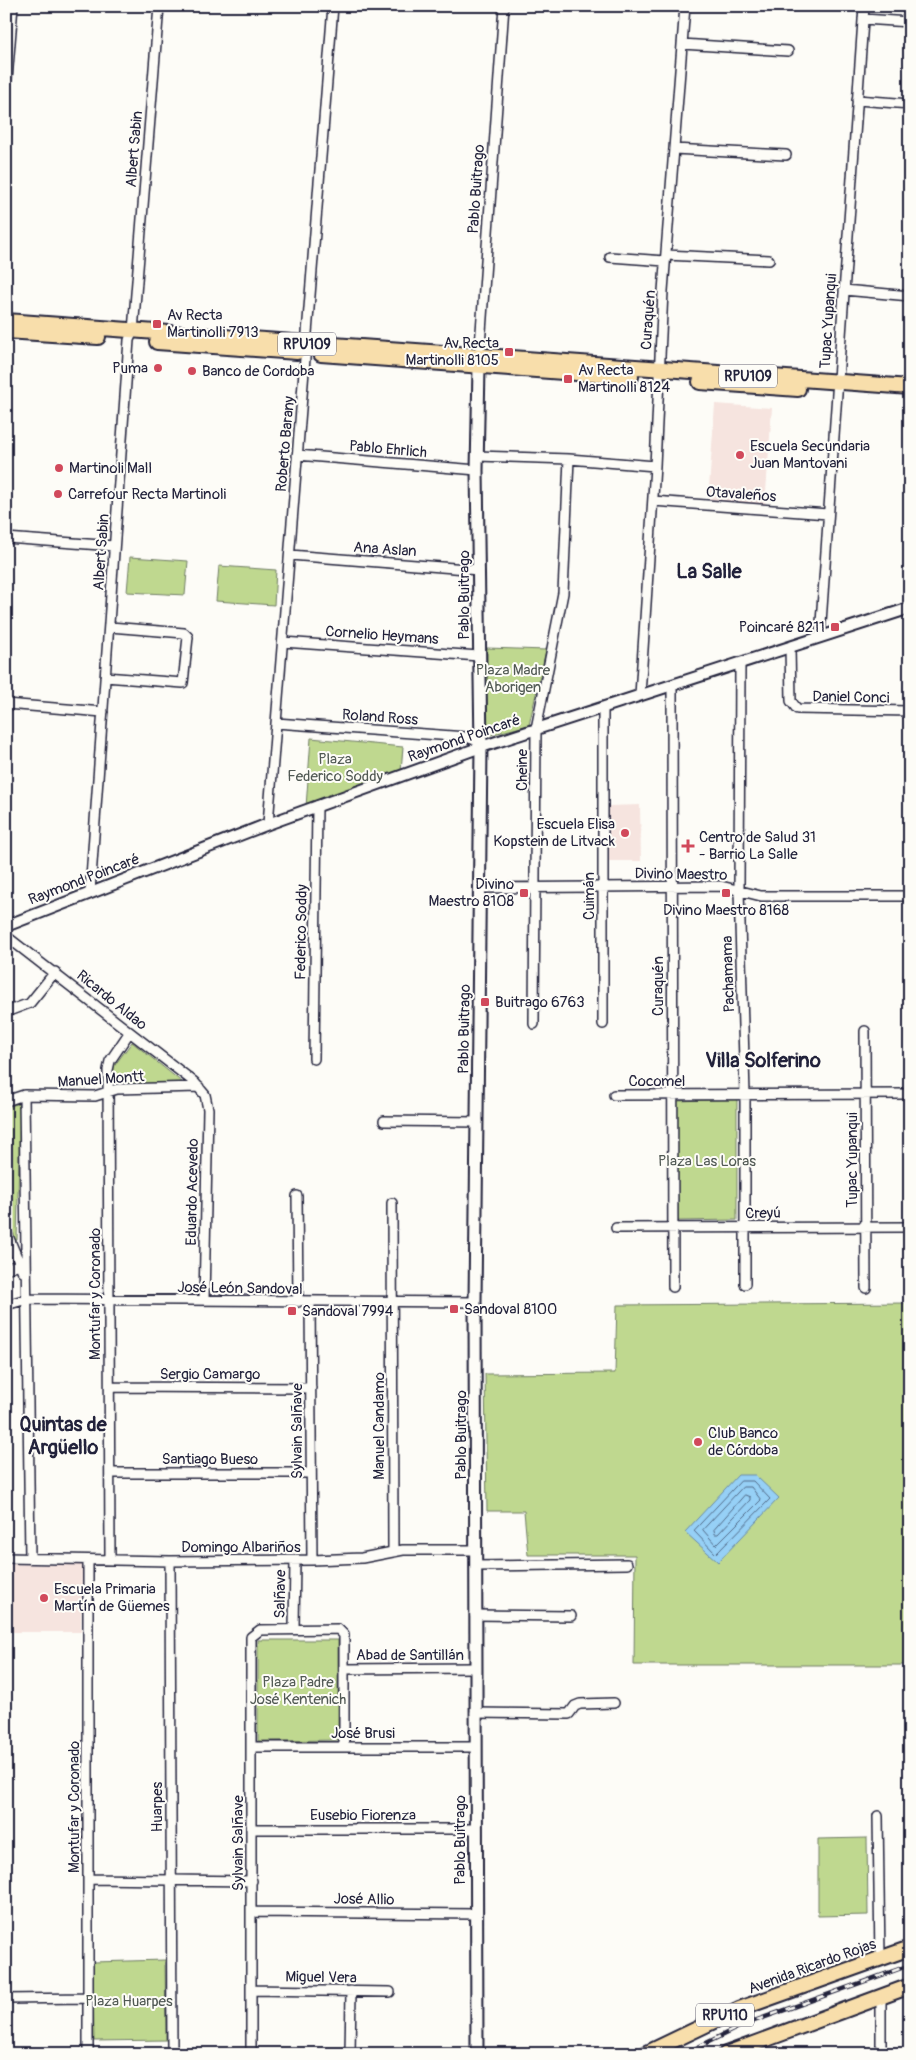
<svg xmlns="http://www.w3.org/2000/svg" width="916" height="2060" font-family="Pangolin,sans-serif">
  <rect width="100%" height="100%" fill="#fdfcf7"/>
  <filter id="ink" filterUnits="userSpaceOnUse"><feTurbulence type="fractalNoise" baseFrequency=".02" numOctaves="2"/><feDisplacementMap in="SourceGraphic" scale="10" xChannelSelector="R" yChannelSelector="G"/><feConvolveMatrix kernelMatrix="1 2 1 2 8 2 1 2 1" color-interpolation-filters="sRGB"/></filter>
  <g filter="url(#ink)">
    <!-- built -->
    <path fill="#f6e4df" d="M715,404l57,4 -7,98 -57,-4z
      M640,805l1,56h-32v-55z
      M6,1564l76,1 -1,67h-75z"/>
    <!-- green -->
    <path fill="#bfd88f" stroke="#707d65" d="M130,557l58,4 -3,34 -58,-3z
      M219,566l57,4 -2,35 -58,-4z
      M487,648l59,2 -17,75 -43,11z
      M311,738l92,9 -2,24 -95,36z
      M132,1042l51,41 -65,1 -5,-7 1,-11z
      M737,1099v121l-60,1v-120z
      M17,1104l3,3 -3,133 -3,2 -8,-18v-117z
      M910,1303v362h-276l1,-110h-107l-4,-44h-37l-2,-137 130,-1 2,-68z
      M258,1640h80v100l-80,1z
      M867,1838l1,77 -50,1v-77z
      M165,1960l1,80 -72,1 -1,-79z"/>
    <!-- water -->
    <path fill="#96d0f6" stroke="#688aab" d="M738,1475h17l24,23 -61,64 -33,-30z"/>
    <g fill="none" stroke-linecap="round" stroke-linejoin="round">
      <!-- shore -->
      <path stroke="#506886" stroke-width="1" d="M741,1481h12l17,18 -54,55 -22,-23z
        M743,1487h8l10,13 -45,45 -13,-15z
        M745,1495l5,2v3l-32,34h-3l-1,-4z"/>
      <!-- minor casing -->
      <g stroke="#22223b" stroke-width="12">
        <path id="minor" d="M863,19l47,3
          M682,44l106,7
          M6,92l7,-86
          M857,100l53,4
          M674,149l112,6
          M666,255l103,5
          M610,257l55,4
          M844,290l66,6
          M479,360l25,-354
          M297,455l180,15
          M477,456l92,3 86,7
          M653,501l175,13
          M6,538l108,8
          M290,555l189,15
          M820,637l44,-631
          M283,642l196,14
          M790,647l1,54 6,8 113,2
          M740,664l-1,226 6,204v190
          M105,677l78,6 5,-46 -4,-4 -74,-6
          M672,685l1,602
          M640,695l15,-229 8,-175 22,-285
          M6,704l97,8
          M276,723l190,14 15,5
          M268,824l65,-818
          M480,888l241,-2 40,10h149
          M90,892l39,-552 4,-9 26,-325
          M6,936l188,146 11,13 3,14 -4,191
          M6,1012l24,-9 25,-31
          M534,1024l2,-295 27,-136 6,-134
          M603,1024v-316
          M865,1031l1,257
          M314,1059l3,-253
          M24,1095l6,463
          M614,1095l296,-1
          M6,1101l18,-6 71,1 22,-7 82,-2
          M384,1121l94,1
          M297,1196l1,106
          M392,1203l1,348
          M616,1228l294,-1
          M6,1231l17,41
          M6,1269l13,-5
          M310,1302l2,258
          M6,1305l21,-6 448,3
          M110,1387l201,1
          M110,1473h201
          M6,1558l164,3 142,-1 50,-2 41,-8h73
          M110,1560l-2,-490 2,-9 19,-28
          M170,1561l2,493
          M476,1566l151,-2
          M475,1615l96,1
          M294,1629l1,-69
          M345,1669l130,-1
          M475,1713l94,1 6,-8 5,-2 34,-1
          M251,1747h224
          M878,1816l2,143
          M251,1829h224
          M88,1879l164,2
          M251,1912l225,2
          M252,1990l138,2
          M881,1996v58
          M6,1999l81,-1
          M88,2054v-494
          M251,2054v-417l9,-7 78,-1 6,6v111
          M350,2054l1,-63"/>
      </g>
      <!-- tertiary casing -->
      <g stroke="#22223b" stroke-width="14">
        <path id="tertiary" d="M6,926l262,-102 213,-77 429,-139"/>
      </g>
      <!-- secondary casing -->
      <g stroke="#22223b" stroke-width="15">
        <path id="secondary" d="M477,2054l-2,-752 6,-555 -4,-277 2,-103"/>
      </g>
      <!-- primary casing -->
      <g stroke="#22223b" stroke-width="18">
        <path id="primary" d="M6,321l904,66
          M6,331l92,6
          M157,342l140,10
          M321,354l310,23
          M700,382l98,7
          M645,2054l94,-45 171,-61
          M726,2054l184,-68"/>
      </g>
      <!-- minor -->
      <use href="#minor" stroke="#fdfcf7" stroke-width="9"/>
      <!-- tertiary -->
      <use href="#tertiary" stroke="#fdfcf7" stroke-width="10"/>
      <!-- secondary -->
      <use href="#secondary" stroke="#fdfcf7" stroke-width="11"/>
      <!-- primary -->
      <use href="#primary" stroke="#f8deab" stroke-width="14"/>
      <!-- rail casing -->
      <g stroke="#22223b" stroke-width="4.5">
        <path id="rail" d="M684,2054l59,-29 167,-60"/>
      </g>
      <!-- rail -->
      <use href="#rail" stroke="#fdfcf7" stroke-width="2.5" stroke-dasharray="8" stroke-linecap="butt"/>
    </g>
  </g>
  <!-- markers -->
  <g fill="#d1495b" stroke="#fdfcf7" stroke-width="2">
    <rect x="152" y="319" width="10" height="10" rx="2.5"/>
    <rect x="504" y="347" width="10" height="10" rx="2.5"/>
    <circle cx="158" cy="368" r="5"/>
    <circle cx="192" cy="371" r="5"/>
    <rect x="563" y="374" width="10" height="10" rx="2.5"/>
    <circle cx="740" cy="455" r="5"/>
    <circle cx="59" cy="468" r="5"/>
    <circle cx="58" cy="494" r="5"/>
    <rect x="830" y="622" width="10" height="10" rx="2.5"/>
    <circle cx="625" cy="833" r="5"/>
    <path d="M685.5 838.5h5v5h5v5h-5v5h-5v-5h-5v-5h5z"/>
    <rect x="519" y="888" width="10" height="10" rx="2.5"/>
    <rect x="721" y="888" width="10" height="10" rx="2.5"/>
    <rect x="480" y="997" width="10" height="10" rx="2.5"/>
    <rect x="449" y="1304" width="10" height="10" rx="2.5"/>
    <rect x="287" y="1306" width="10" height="10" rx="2.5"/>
    <circle cx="698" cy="1442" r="5"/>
    <circle cx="44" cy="1598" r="5"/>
  </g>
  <g text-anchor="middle" stroke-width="4" stroke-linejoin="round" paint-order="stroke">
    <!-- shield labels -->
    <g fill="#fdfcf7" stroke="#646373" stroke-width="1">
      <rect x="278" y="332.5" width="58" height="23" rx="4"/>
      <rect x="719" y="364.5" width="58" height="23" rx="4"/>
      <rect x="696" y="2003.5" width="58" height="23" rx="4"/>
    </g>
    <g font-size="14" font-weight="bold" fill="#22223b">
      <text x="307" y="349">RPU109</text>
      <text x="748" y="381">RPU109</text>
      <text x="725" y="2020">RPU110</text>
    </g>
    <!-- street labels -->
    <g font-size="15" fill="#22223b" stroke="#fdfcf7">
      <text transform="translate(134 149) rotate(-85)" y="5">Albert Sabin</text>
      <text transform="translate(476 189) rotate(-86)" y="5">Pablo Buitrago</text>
      <text transform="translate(648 320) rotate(-86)" y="5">Curaquén</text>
      <text transform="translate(828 321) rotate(-86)" y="5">Tupac Yupanqui</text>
      <text transform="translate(285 444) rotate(-85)" y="5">Roberto Barany</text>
      <text transform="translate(388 449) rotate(5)" y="5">Pablo Ehrlich</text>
      <text transform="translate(741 494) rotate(4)" y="5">Otavaleños</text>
      <text transform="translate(385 549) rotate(4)" y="5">Ana Aslan</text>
      <text transform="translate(101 552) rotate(-86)" y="5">Albert Sabin</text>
      <text transform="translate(464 595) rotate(-90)" y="5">Pablo Buitrago</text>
      <text transform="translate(382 635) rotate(4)" y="5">Cornelio Heymans</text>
      <text transform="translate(851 697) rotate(1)" y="5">Daniel Conci</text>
      <text transform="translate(380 717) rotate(4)" y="5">Roland Ross</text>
      <text transform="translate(464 738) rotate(-19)" y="5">Raymond Poincaré</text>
      <text transform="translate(522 770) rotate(-90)" y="5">Cheine</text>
      <text transform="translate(681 874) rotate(1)" y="5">Divino Maestro</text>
      <text transform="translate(84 879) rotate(-21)" y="5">Raymond Poincaré</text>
      <text transform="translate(589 896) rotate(-90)" y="5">Cuimán</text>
      <text transform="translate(301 932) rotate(-89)" y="5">Federico Soddy</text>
      <text transform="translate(728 974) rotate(-92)" y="5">Pachamama</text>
      <text transform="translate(658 986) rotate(-90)" y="5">Curaquén</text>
      <text transform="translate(112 1000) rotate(39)" y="5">Ricardo Aldao</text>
      <text transform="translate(464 1029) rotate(-89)" y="5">Pablo Buitrago</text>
      <text transform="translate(101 1079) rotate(-4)" y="5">Manuel Montt</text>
      <text x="657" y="1086">Cocomel</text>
      <text transform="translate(852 1160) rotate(-90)" y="5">Tupac Yupanqui</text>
      <text transform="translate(192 1192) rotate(-89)" y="5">Eduardo Acevedo</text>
      <text transform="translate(763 1213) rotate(-1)" y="5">Creyú</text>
      <text transform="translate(240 1288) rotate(1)" y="5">José León Sandoval</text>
      <text transform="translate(95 1294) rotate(-90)" y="5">Montufar y Coronado</text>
      <text x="210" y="1379">Sergio Camargo</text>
      <text transform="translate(379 1426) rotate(-90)" y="5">Manuel Candamo</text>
      <text transform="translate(297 1431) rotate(-90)" y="5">Sylvain Salñave</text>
      <text transform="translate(461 1435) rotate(-90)" y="5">Pablo Buitrago</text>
      <text x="210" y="1464">Santiago Bueso</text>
      <text x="241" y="1552">Domingo Albariños</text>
      <text transform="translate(280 1594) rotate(-89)" y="5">Salñave</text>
      <text x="410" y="1660">Abad de Santillán</text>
      <text x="363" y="1738">José Brusi</text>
      <text transform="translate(74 1807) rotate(-90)" y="5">Montufar y Coronado</text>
      <text transform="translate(157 1807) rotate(-90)" y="5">Huarpes</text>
      <text x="363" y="1820">Eusebio Fiorenza</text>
      <text transform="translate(460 1840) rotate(-90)" y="5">Pablo Buitrago</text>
      <text transform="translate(238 1843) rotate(-90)" y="5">Sylvain Salñave</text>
      <text transform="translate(364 1899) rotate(1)" y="5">José Allio</text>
      <text transform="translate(812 1966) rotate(-20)" y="5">Avenida Ricardo Rojas</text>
      <text transform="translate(321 1977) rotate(1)" y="5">Miguel Vera</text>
    </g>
    <!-- poi labels -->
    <g font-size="15" fill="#22223b" stroke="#fdfcf7" text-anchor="start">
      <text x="167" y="320">Av Recta<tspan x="167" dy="17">Martinolli 7913</tspan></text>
      <text x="499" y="348" text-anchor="end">Av Recta<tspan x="499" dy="17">Martinolli 8105</tspan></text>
      <text x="148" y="373" text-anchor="end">Puma</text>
      <text x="578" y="375">Av Recta<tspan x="578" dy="17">Martinolli 8124</tspan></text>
      <text x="202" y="376">Banco de Cordoba</text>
      <text x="750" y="451">Escuela Secundaria<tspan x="750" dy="17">Juan Mantovani</tspan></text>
      <text x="69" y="473">Martinoli Mall</text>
      <text x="68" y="499">Carrefour Recta Martinoli</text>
      <text x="825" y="632" text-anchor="end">Poincaré 8211</text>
      <text x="615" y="829" text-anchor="end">Escuela Elisa<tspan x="615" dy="17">Kopstein de Litvack</tspan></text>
      <text x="699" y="842">Centro de Salud 31<tspan x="699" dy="17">- Barrio La Salle</tspan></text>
      <text x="514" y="889" text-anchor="end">Divino<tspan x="514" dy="17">Maestro 8108</tspan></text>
      <text x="726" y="915" text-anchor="middle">Divino Maestro 8168</text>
      <text x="495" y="1007">Buitrago 6763</text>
      <text x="464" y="1314">Sandoval 8100</text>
      <text x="302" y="1316">Sandoval 7994</text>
      <text x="708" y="1438">Club Banco<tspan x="708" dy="17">de Córdoba</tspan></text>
      <text x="54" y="1594">Escuela Primaria<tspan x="54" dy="17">Martín de Güemes</tspan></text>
    </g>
    <!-- park labels -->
    <g font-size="15" fill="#515954" stroke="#fdfcf7">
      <text x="513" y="675">Plaza Madre<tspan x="513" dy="17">Aborigen</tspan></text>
      <text x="335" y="764">Plaza<tspan x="335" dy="17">Federico Soddy</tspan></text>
      <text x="707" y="1166">Plaza Las Loras</text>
      <text x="298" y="1687">Plaza Padre<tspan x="298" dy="17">José Kentenich</tspan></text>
      <text x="129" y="2006">Plaza Huarpes</text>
    </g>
    <!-- district labels -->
    <g font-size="20" font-weight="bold" fill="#22223b" stroke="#fdfcf7">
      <text x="709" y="578">La Salle</text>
      <text x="763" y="1067">Villa Solferino</text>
      <text x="63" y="1431">Quintas de<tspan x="63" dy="23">Argüello</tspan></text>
    </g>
  </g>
  <!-- margin -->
  <rect width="916" height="2060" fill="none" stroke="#fdfcf7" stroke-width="25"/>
  <rect x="12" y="12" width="891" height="2035" fill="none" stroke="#22223b" stroke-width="2" filter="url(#ink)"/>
</svg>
